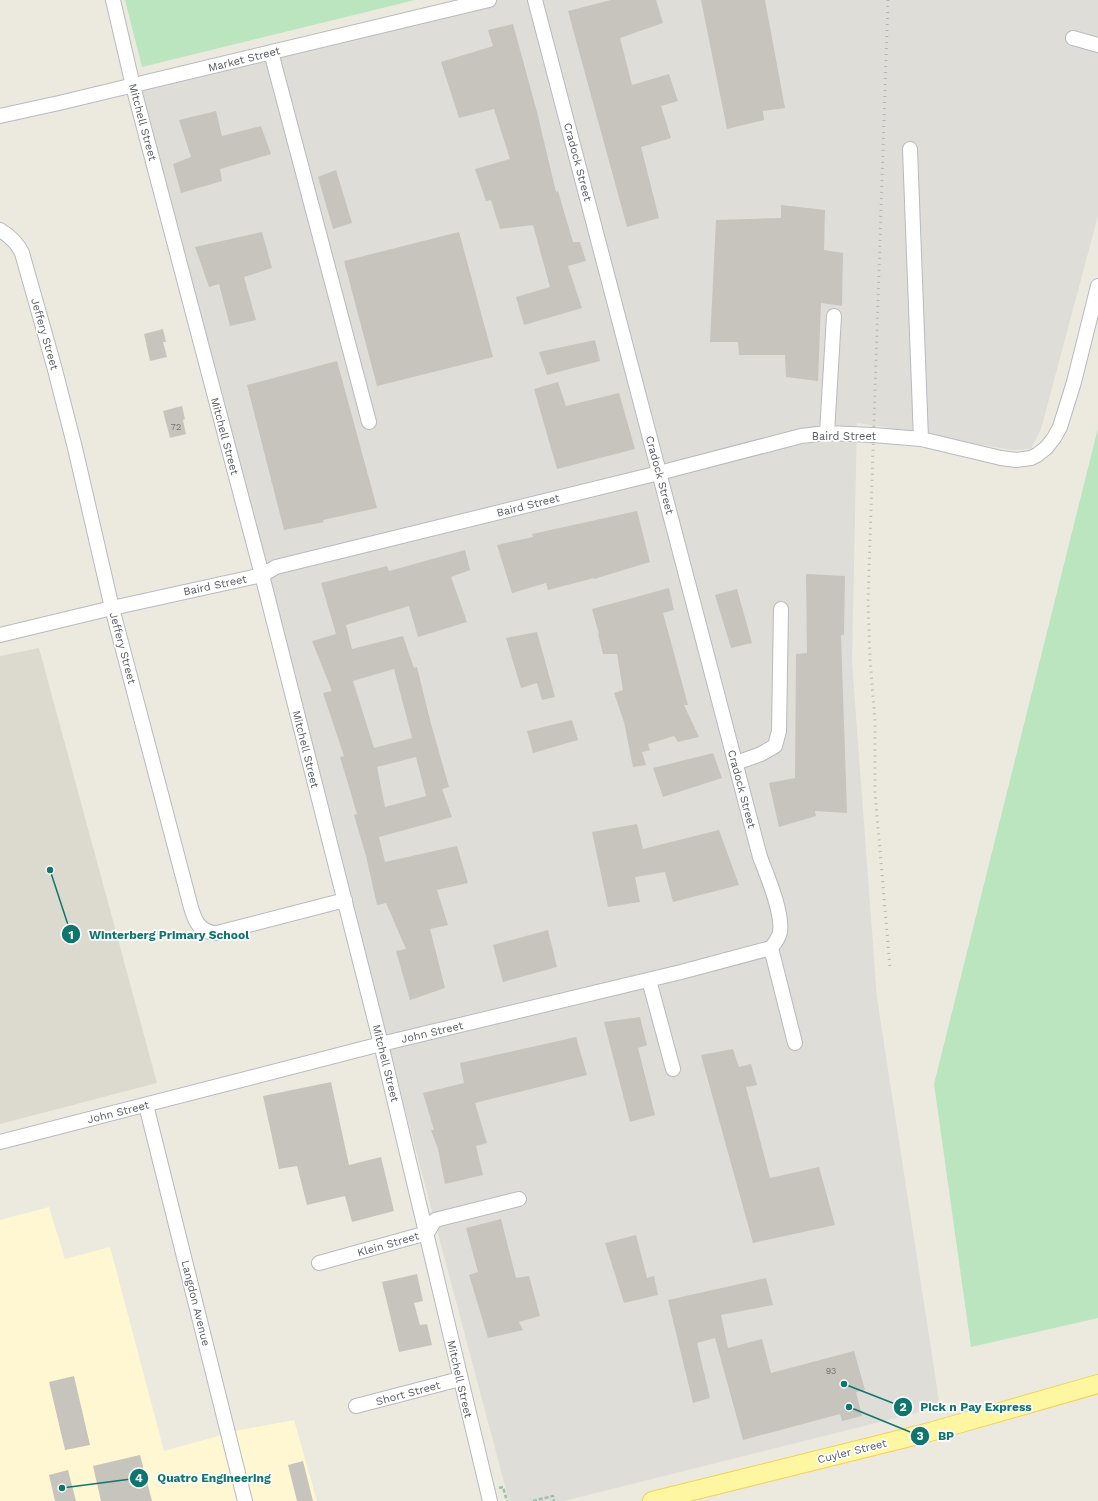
<svg xmlns="http://www.w3.org/2000/svg" width="1098" height="1501" font-family="'Work Sans',sans-serif">
  <rect width="100%" height="100%" fill="#eceadf"/>
  <!-- commercial -->
  <path fill="#fef7d2" d="M49,1207l16,52 45,-12 54,204 76,-21 54,-10 23,81h-317v-281z"/>
  <!-- industrial -->
  <path fill="#dfddd7" d="M489,0h609v216l-57,213 -10,20 -20,1 -128,-23 -26,-4 -5,239 25,336 63,409 -376,94h-55l-376,-1415z"/>
  <!-- education -->
  <path fill="#dcd9ce" d="M39,648l118,435 -157,41v-468z"/>
  <!-- green -->
  <path fill="#bbe5be" d="M125,0h290l-273,67z
    M1098,428v890l-127,29 -37,-263z"/>
  <!-- building -->
  <path fill="#c7c4bd" fill-rule="evenodd" d="M611,0h45l7,23 -43,15 12,47 37,-11 9,27 -17,5 10,32 -30,9 18,71 -32,9 -59,-216z
    M701,0h64l20,108 -22,3 1,9 -37,9z
    M513,24l24,88 19,80 2,-1 15,51h7l6,19 -18,5 14,42 -58,17 -8,-28 34,-10 -17,-62 -33,4 -9,-29 -5,1 -11,-32 35,-10 -16,-50 -35,9 -18,-56 52,-16 -5,-16z
    M216,111l6,25 39,-10 10,28 -51,15 2,12 -41,12 -8,-29 18,-7 -12,-37z
    M336,170l16,53 -19,6 -15,-52z
    M781,205l44,5 -1,40 19,3 -1,53 -21,-3 -3,78 -32,-4 -1,-22h-46l-1,-13h-28l6,-122 65,-2z
    M262,232l10,36 -28,9 12,43 -26,6 -11,-42 -10,3 -14,-40z
    M459,232l34,125 -116,29 -33,-125z
    M163,329l3,13h-3l4,15 -17,4 -6,-27z
    M595,340l5,21 -53,14 -8,-23z
    M337,361l40,147 -54,12 1,2 -40,8 -37,-145z
    M558,382l8,24 53,-13 16,56 -78,20 -23,-80z
    M182,406l3,13 -2,1 3,14 -16,4 -7,-27z
    M637,511l13,51 -56,17v-1l-46,12 -2,-7 -34,10 -15,-48 36,-8 -1,-3z
    M465,550l5,20 -19,7 16,45 -49,15 -9,-31 -63,19 6,24 51,-13 11,32 3,-1 14,57 18,63 -7,2 10,28 -73,20 6,25 72,-16 11,37 -31,7 11,35 -18,4 15,59 -35,12 -14,-49 10,-2 -20,-46 -9,2 -11,-49 -12,-41 3,-1 -17,-57 4,-1 -21,-63 9,-2 -20,-50 24,-7 -15,-51 66,-17 2,5zM394,669l18,69 -38,10 -21,-67zM416,757l10,39 -41,11 -8,-40z
    M806,574l39,2 -1,59h-3l6,178 -32,-2 1,5 -37,11 -10,-44 26,-5 1,-124 11,-1z
    M669,588l5,22 -11,3 25,92h-4l15,32 -21,5 -4,-6 -26,8 2,6 -8,2 4,13 -13,2 -9,-45 -10,-29 9,-3 -6,-36h-14l-5,-20h1l-7,-25z
    M737,589l15,54 -21,5 -16,-53z
    M537,632l18,65 -13,3 -5,-17 -16,5 -15,-50z
    M572,720l6,20 -45,13 -6,-22z
    M713,753l9,25 -59,19 -10,-29z
    M637,824l6,25 76,-19 20,55 -66,17 -8,-30 -30,5 5,25 -32,5 -16,-75z
    M548,930l9,37 -54,15 -10,-37z
    M640,1017l7,28 -9,3 17,67 -25,7 -26,-100z
    M576,1037l11,38 -112,28 12,40 -11,3 7,29 -38,9 -7,-35 -7,-19h3l-11,-37 41,-10 -4,-20z
    M733,1049l6,18 12,-3 6,21 -11,2 24,91 49,-11 16,58 -82,18 -52,-188z
    M331,1082l18,83 32,-8 13,54 -42,11 -7,-26 -38,9 -10,-39 -18,3 -16,-73z
    M501,1219l15,59 13,-2 11,40 -21,6 4,8 -35,8 -19,-63 9,-3 -12,-44z
    M636,1235l11,43 7,-2 4,19 -34,8 -19,-60z
    M417,1274l6,27 -9,2 6,22 7,-1 5,21 -33,7 -17,-70z
    M766,1278l7,27 -52,10 7,33 34,-9 9,34 83,-22 11,39 -9,2 6,24 -20,5 -2,-7 -97,26 -28,-102 -18,5 13,55 -17,5 -25,-103z
    M74,1376l16,69 -25,5 -16,-68z
    M140,1455l12,46h-51l-8,-35z
    M303,1461l10,40h-16l-9,-36z
    M68,1470l8,31h-21l-6,-26z"/>
  <g fill="none" stroke-linecap="round" stroke-linejoin="round">
    <!-- minor casing -->
    <g stroke="#b7babf" stroke-width="16">
      <path id="minor" d="M113,0l20,86 129,489 119,469 109,457
        M535,0l225,857c7,18 23,56 20,75 -1,6 -5,11 -9,16
        M1073,38l25,7
        M271,52l98,370
        M0,116l59,-13 430,-103
        M910,149l11,290
        M0,230c10,6 17,12 22,23l32,113 21,82 37,160 77,292c4,16 8,33 28,33l128,-33
        M827,433l7,-117
        M0,635l112,-27 150,-33 14,-8 383,-94 142,-37 26,-3 46,2 48,4 80,19 15,2 15,-2 6,-3 9,-7 8,-10 6,-11 14,-45 24,-96
        M736,763l25,-9 14,-8 4,-15 2,-122
        M771,948l24,95
        M649,980l24,89
        M146,1105l99,396
        M0,1142l381,-98 300,-72 90,-24
        M319,1263l108,-30 8,-13 84,-21
        M356,1406l104,-27"/>
    </g>
    <!-- major casing -->
    <g stroke="#f3d151" stroke-width="20">
      <path id="major" d="M652,1501l274,-68 172,-49"/>
    </g>
    <!-- path -->
    <path stroke="#94c6a6" stroke-width="2.5" stroke-dasharray="4 2" stroke-linecap="butt" d="M499,1488l4,-1 4,14
      M533,1501l20,-5 1,5"/>
    <!-- minor -->
    <use href="#minor" stroke="#fff" stroke-width="14"/>
    <!-- major -->
    <use href="#major" stroke="#fff6a1" stroke-width="18"/>
    <!-- rail -->
    <path stroke="#b3b4b4" stroke-width="3" stroke-dasharray="1 5" stroke-linecap="butt" d="M888,0l-20,601 2,58 5,62v71l15,176"/>
  </g>
  <g text-anchor="middle" stroke-width="3.5" stroke-linejoin="round" paint-order="stroke">
    <!-- number labels -->
    <g font-size="9" fill="#747678">
      <text x="176" y="430">72</text>
      <text x="831" y="1374">93</text>
    </g>
    <!-- street labels -->
    <g font-size="11" fill="#585c61" stroke="#fff">
      <text transform="translate(244 59) rotate(-14)" y="4">Market Street</text>
      <text transform="translate(143 122) rotate(75)" y="4">Mitchell Street</text>
      <text transform="translate(578 162) rotate(75)" y="4">Cradock Street</text>
      <text transform="translate(45 334) rotate(74)" y="4">Jeffery Street</text>
      <text transform="translate(225 436) rotate(75)" y="4">Mitchell Street</text>
      <text x="844" y="440">Baird Street</text>
      <text transform="translate(660 475) rotate(75)" y="4">Cradock Street</text>
      <text transform="translate(528 505) rotate(-14)" y="4">Baird Street</text>
      <text transform="translate(215 585) rotate(-12)" y="4">Baird Street</text>
      <text transform="translate(123 648) rotate(75)" y="4">Jeffery Street</text>
      <text transform="translate(306 749) rotate(76)" y="4">Mitchell Street</text>
      <text transform="translate(742 789) rotate(75)" y="4">Cradock Street</text>
      <text transform="translate(432 1032) rotate(-13)" y="4">John Street</text>
      <text transform="translate(386 1063) rotate(76)" y="4">Mitchell Street</text>
      <text transform="translate(118 1112) rotate(-14)" y="4">John Street</text>
      <text transform="translate(388 1244) rotate(-16)" y="4">Klein Street</text>
      <text transform="translate(196 1303) rotate(76)" y="4">Langdon Avenue</text>
      <text transform="translate(460 1379) rotate(77)" y="4">Mitchell Street</text>
      <text transform="translate(408 1393) rotate(-15)" y="4">Short Street</text>
      <text transform="translate(852 1451) rotate(-14)" y="4">Cuyler Street</text>
    </g>
  </g>
  <!-- callouts -->
  <path fill="none" stroke="#0f766e" stroke-width="1.5" d="M50 870L71 934M844 1384L903 1407M849 1407L920 1436M62 1488L139 1478"/>
  <g fill="#0f766e" stroke="#fff" stroke-width="1.5">
    <circle cx="50" cy="870" r="4"/>
    <circle cx="844" cy="1384" r="4"/>
    <circle cx="849" cy="1407" r="4"/>
    <circle cx="62" cy="1488" r="4"/>
    <circle cx="71" cy="934" r="10"/>
    <circle cx="903" cy="1407" r="10"/>
    <circle cx="920" cy="1436" r="10"/>
    <circle cx="139" cy="1478" r="10"/>
  </g>
  <g font-size="12" text-anchor="middle" font-weight="bold" fill="#fff">
    <text x="71" y="939">1</text>
    <text x="903" y="1411">2</text>
    <text x="920" y="1440">3</text>
    <text x="139" y="1482">4</text>
  </g>
  <g font-size="12" text-anchor="middle" font-weight="bold" fill="#0f766e" stroke="#fff" stroke-width="3.5" stroke-linejoin="round" paint-order="stroke">
    <text x="169" y="939">Winterberg Primary School</text>
    <text x="976" y="1411">Pick n Pay Express</text>
    <text x="946" y="1440">BP</text>
    <text x="214" y="1482">Quatro Engineering</text>
  </g>
</svg>
